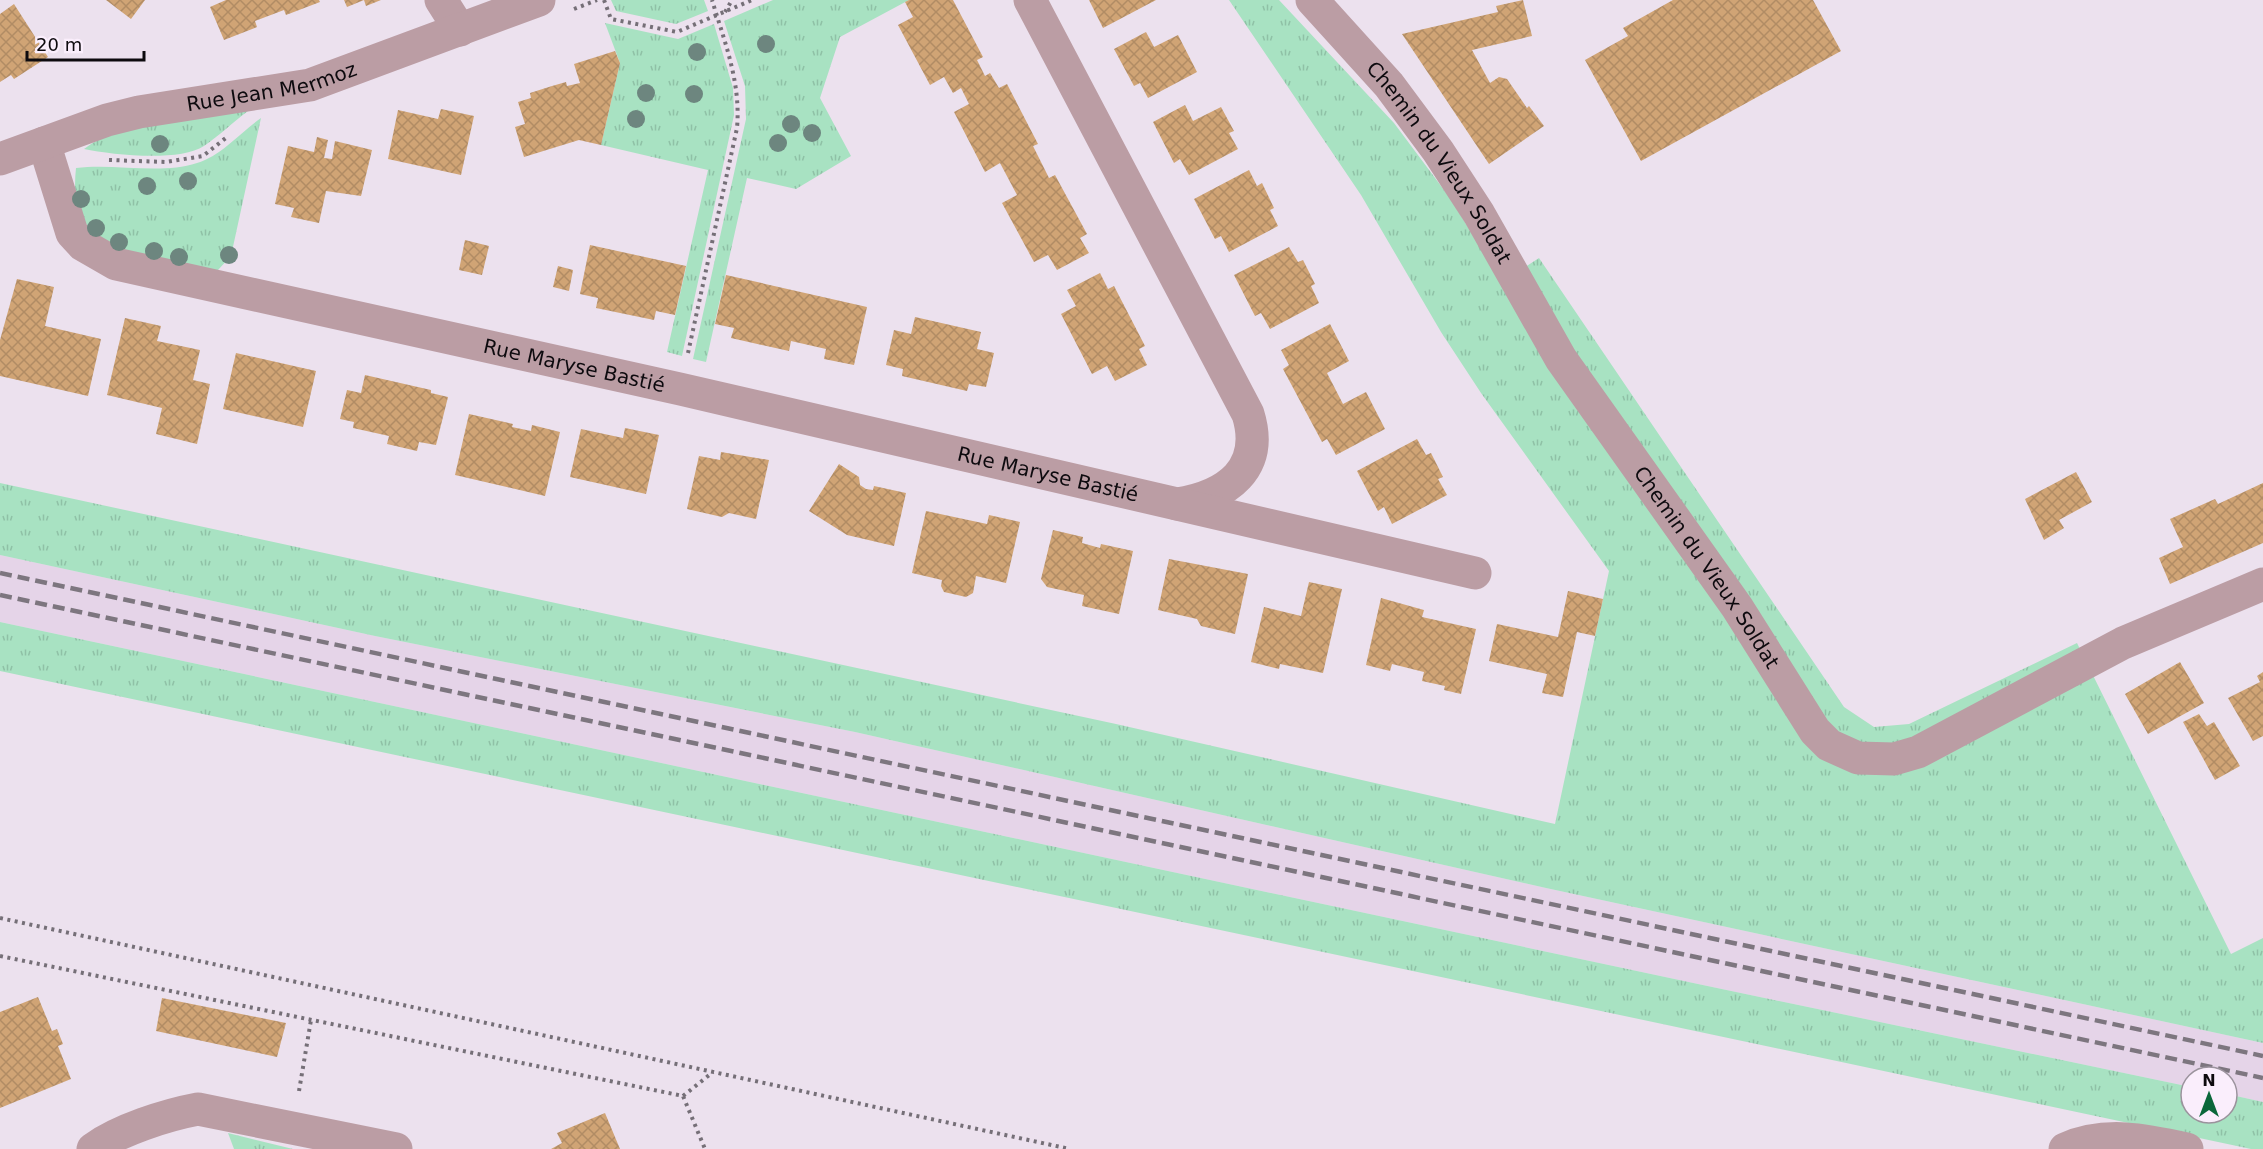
<svg xmlns="http://www.w3.org/2000/svg" width="2263" height="1149" font-family="'DejaVu Sans',sans-serif">
  <defs>
    <pattern id="grass-tufts" width="24" height="20" patternUnits="userSpaceOnUse" patternTransform="scale(1.5)"><rect width="24" height="20" fill="#a8e2c2"/><path d="M3 7l-1-3M5 7V3M7 7l1-3M15 17l-1-3M17 17v-4M19 17l1-3" fill="none" stroke="#8fc1a6"/></pattern>
    <pattern id="building-cross-hatch" width="8" height="8" patternUnits="userSpaceOnUse" patternTransform="scale(1.5)"><rect width="8" height="8" fill="#d0a475"/><path d="M0 0l8 8M0 8l8-8" fill="none" stroke="#b18c64"/></pattern>
  </defs>
  <rect width="100%" height="100%" fill="#ece1ee"/>
  <!-- built -->
  <path fill="#e5d4e8" d="M0,555l375,81 480,96 691,156 717,155v59l-36,-8v-17h-36v10l-493,-103 -1698,-362z"/>
  <!-- grass -->
  <path fill="url(#grass-tufts)" d="M611,0h93l4,11 -32,13 -60,-13z
    M773,0h136l-69,37 -20,61 31,58 -55,33 -49,-11 -41,184 -13,-3 53,-240 -1,-33 -21,-65z
    M1229,0h50l115,123 56,75 52,84 37,-24 305,449 30,20 35,-3 168,-81 154,311 32,-16v105l-717,-155 -691,-156 -480,-96 -375,-81v-72l1116,241 439,100 54,-253 -128,-178 -40,-61 -80,-137z
    M605,23l73,16 36,-15 19,64 1,27 -52,241 -15,-4 41,-182 -107,-25 19,-82z
    M248,111c-15,11 -29,25 -44,35 -24,16 -91,9 -120,3 40,-31 114,-31 164,-38z
    M261,118l-30,138 -13,14c-37,2 -105,-16 -130,-44 -14,-15 -14,-39 -12,-58 39,-5 84,7 121,-5 24,-7 44,-31 64,-45z
    M0,622l1698,362 493,103v26h36v-19l36,8v47h-12l-179,-38 -2072,-440z
    M228,1133l65,16h-59z"/>
  <!-- building -->
  <path fill="url(#building-cross-hatch)" d="M106,0h39l-14,19z
    M226,0h93l1,2 -34,13 -2,-5 -29,11 2,6 -33,13 -14,-33z
    M344,0h37l-15,6 -2,-6 -17,7z
    M909,0h44l30,57 -6,3 8,16 5,-3 9,15 8,-4 31,60 -5,2 16,32 6,-3 32,59 -7,4 9,15 -32,17 -9,-15 -14,7 -32,-59 15,-8 -17,-32 -15,9 -31,-60 15,-8 -8,-16 -8,5 -9,-16 -14,8 -32,-60 15,-8 -8,-15z
    M1089,0h67l-53,28z
    M1523,0l9,36 -60,14 18,33 9,-6 8,2 20,29 2,-2 15,20 -55,38 -87,-130 96,-22 -2,-6z
    M1673,0h140l28,51 -200,110 -56,-101 43,-24 -5,-8z
    M14,4l34,53 -34,22 -3,-4 -11,7v-68z
    M1146,32l8,15 24,-12 19,37 -49,26 -8,-15 -6,3 -20,-37z
    M615,51l5,12 -19,82 -22,-5 -55,17 -9,-30 10,-3 -7,-22 13,-4 -1,-5 22,-7 14,-4 1,4 13,-3 -6,-19z
    M1185,105l8,16 28,-14 13,24 -5,2 9,16 -49,26 -9,-16 -6,4 -21,-41z
    M441,109l33,7 -13,59 -73,-16 10,-49 40,9z
    M317,137l11,3 -4,18 8,1 3,-18 37,9 -11,46 -35,-5 -7,32 -28,-6 3,-9 -19,-4 13,-58 26,6z
    M1249,170l8,16 5,-3 12,25 -4,2 8,16 -49,26 -8,-16 -6,3 -21,-40z
    M465,240l24,6 -7,29 -23,-5z
    M590,245l96,21 -11,49 -19,-4 -2,9 -58,-12 2,-10 -18,-4z
    M1289,247l9,15 5,-2 12,24 -4,2 8,17 -49,26 -9,-16 -6,3 -21,-41z
    M558,266l15,4 -4,21 -16,-4z
    M1100,273l8,16 6,-3 31,60 -6,3 8,16 -32,16 -8,-15 -15,8 -31,-60 15,-8 -9,-16z
    M726,275l141,32 -13,58 -30,-6 2,-10 -35,-8 -2,10 -58,-13 3,-10 -19,-4z
    M17,279l37,8 -9,39 56,13 -13,57 -88,-20v-36z
    M915,317l66,15 -4,17 17,4 -8,34 -17,-3 -2,7 -65,-15 1,-7 -17,-4 8,-35 17,4z
    M125,318l36,8 -4,15 43,9 -7,30 17,4 -13,60 -41,-10 6,-26 -55,-13z
    M1330,324l19,37 -22,12 16,31 23,-12 19,37 -49,26 -9,-16 -5,3 -39,-73 6,-4 -8,-15z
    M236,353l80,18 -13,56 -80,-18z
    M365,375l66,15v3l17,4 -12,48 -17,-3 -2,9 -30,-7 2,-8 -36,-8 1,-6 -14,-3 7,-29 14,3z
    M469,414l44,10 -1,3 19,4 1,-6 28,7 -15,64 -90,-21z
    M625,428l34,7 -13,59 -76,-17 11,-48 42,9z
    M1417,439l9,16 5,-2 12,24 -5,2 9,16 -55,29 -8,-17 -6,4 -21,-40z
    M721,452l48,8 -13,59 -27,-6 -7,4 -35,-8 12,-53 21,4z
    M839,464l20,13 1,8 6,4 7,1 1,-4 32,7 -12,53 -47,-11 -38,-24z
    M2076,472l16,30 -33,18 5,8 -20,12 -19,-41z
    M2263,483v60l-93,41 -11,-26 24,-11 -13,-28 45,-20 3,5z
    M926,511l61,13 2,-9 31,7 -14,61 -30,-7 -3,17 -7,4 -22,-5 -3,-6 1,-6 -30,-7z
    M1053,530l30,7 -1,6 18,5 1,-4 32,7 -14,63 -37,-8 2,-11 -37,-8 -6,-8z
    M1169,559l79,15 -13,60 -34,-8 -4,-7 -39,-9z
    M1309,582l33,7 -19,84 -43,-9 -1,5 -28,-7 13,-55 37,9z
    M1568,591l35,8 -8,37 -18,-4 -14,65 -21,-4 5,-19 -58,-13 8,-37 61,13z
    M1381,598l43,12 -2,7 54,12 -15,65 -17,-4 1,-4 -23,-5 2,-9 -32,-8 -2,7 -24,-6z
    M2180,662l24,41 -56,31 -23,-40z
    M2263,672v64l-10,5 -25,-43 32,-16 -3,-6z
    M2199,714l8,12 7,-4 26,44 -25,14 -32,-58z
    M38,997l14,34 5,-2 6,15 -5,2 13,33 -71,29v-96z
    M162,998l124,25 -9,34 -121,-26z
    M605,1113l15,36h-69l11,-6 -5,-10z"/>
  <g fill="none" stroke-linecap="round" stroke-linejoin="round">
    <!-- path -->
    <path stroke="#756f77" stroke-width="4" stroke-dasharray="3 4.5" stroke-linecap="butt" d="M604,0l7,19 66,13 75,-32
      M574,9l23,-9
      M725,12l7,-12
      M109,160l57,2 37,-6 24,-19
      M688,353l49,-225c4,-45 -12,-85 -25,-128
      M0,918l1070,231
      M0,956l683,140 22,53
      M299,1091l12,-71
      M683,1096l30,-24"/>
    <!-- minor -->
    <g stroke="#bb9da4" stroke-width="33">
      <path d="M441,0l19,30"/>
      <path d="M1030,0l218,414c17,55 -21,82 -71,90"/>
      <path id="s1" d="M1312,0l77,85 49,66 41,63 82,145 176,248 78,124 14,14 29,13 36,1 24,-7 205,-109 140,-59"/>
      <path id="s2" d="M44,143l28,90 11,12 33,19 564,125 795,184"/>
      <path id="s3" d="M0,159l107,-39 32,-8 171,-27 229,-85"/>
      <path d="M93,1149c26,-19 73,-34 105,-40l198,40"/>
      <path d="M2065,1149c40,-18 81,-9 122,0"/>
    </g>
    <!-- rail -->
    <path stroke="#7d767f" stroke-width="4.5" stroke-dasharray="12 6" stroke-linecap="butt" d="M0,573l2263,483
      M0,595l2263,483"/>
  </g>
  <!-- trees -->
  <g fill="#6d867f">
    <circle cx="766" cy="44" r="9"/>
    <circle cx="697" cy="52" r="9"/>
    <circle cx="646" cy="93" r="9"/>
    <circle cx="694" cy="94" r="9"/>
    <circle cx="636" cy="119" r="9"/>
    <circle cx="791" cy="124" r="9"/>
    <circle cx="812" cy="133" r="9"/>
    <circle cx="778" cy="143" r="9"/>
    <circle cx="160" cy="144" r="9"/>
    <circle cx="188" cy="181" r="9"/>
    <circle cx="147" cy="186" r="9"/>
    <circle cx="81" cy="199" r="9"/>
    <circle cx="96" cy="228" r="9"/>
    <circle cx="119" cy="242" r="9"/>
    <circle cx="154" cy="251" r="9"/>
    <circle cx="229" cy="255" r="9"/>
    <circle cx="179" cy="257" r="9"/>
  </g>
  <g text-anchor="middle" stroke-width="4.5" stroke-linejoin="round" paint-order="stroke">
    <!-- street labels -->
    <g font-size="20" fill="#0d0a0e" stroke="#faeefc">
      <text dy="7" stroke="none"><textPath href="#s3" startOffset="282">Rue Jean Mermoz</textPath></text>
      <text dy="7" stroke="none"><textPath href="#s1" startOffset="207">Chemin du Vieux Soldat</textPath></text>
      <text dy="7" stroke="none"><textPath href="#s2" startOffset="618">Rue Maryse Bastié</textPath></text>
      <text dy="7" stroke="none"><textPath href="#s2" startOffset="1104">Rue Maryse Bastié</textPath></text>
      <text dy="7" stroke="none"><textPath href="#s1" startOffset="693">Chemin du Vieux Soldat</textPath></text>
    </g>
  </g>
  <!-- north arrow -->
  <g transform="translate(2209 1095)"><circle r="28" fill="#faeefc" stroke="#9b939d" stroke-width="1.5"/>
  <path d="M0-4.5L10 22L0 15L-10 22Z" fill="#0a673a"/>
  <text y="-9" font-size="16" font-weight="bold" text-anchor="middle" fill="#0d0a0e">N</text>
  </g>
  <!-- scale -->
  <path d="M27 51v9h117v-9" fill="none" stroke="#0d0a0e" stroke-width="3"/>
  <text x="36" y="51" font-size="18" fill="#0d0a0e" stroke="#faeefc" stroke-width="4.5" paint-order="stroke">20 m</text>
</svg>
